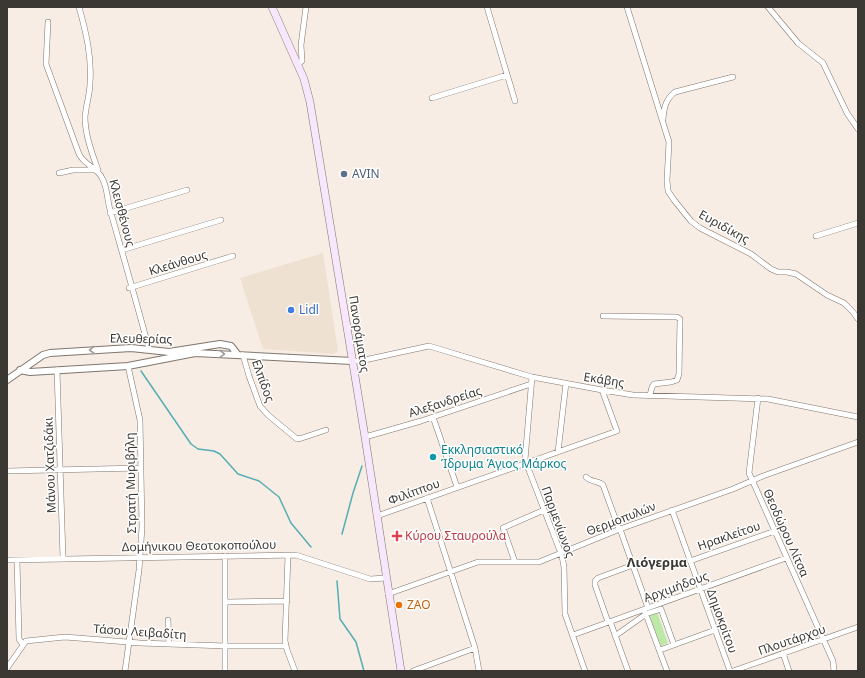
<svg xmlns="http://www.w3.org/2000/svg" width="865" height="678" font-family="'Noto Sans',sans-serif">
  <rect width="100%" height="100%" fill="#f7ede4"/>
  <!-- built -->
  <path fill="#efe1d2" d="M323,253l15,98 -4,3 -71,-5 -23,-71z"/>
  <!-- green -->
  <path fill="#bde9a6" d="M657,612l11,31 -7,3 -12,-32z"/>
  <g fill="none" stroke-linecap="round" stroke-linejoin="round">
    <!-- stream -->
    <path stroke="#56adb4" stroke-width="1.5" d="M141,371l50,73 7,5 16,2 6,3 18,20 21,7 20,16 12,26 20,24
      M342,534l11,-41 9,-27
      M337,581l3,38 16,23 8,29"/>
    <!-- minor casing -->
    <g stroke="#7f766e" stroke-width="6">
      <path id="minor" d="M79,7c7,25 13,50 11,76 0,11 -4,22 -5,34 0,18 7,36 13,53
        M487,7l28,94
        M627,7l42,135 -2,38 1,11 6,9 17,21 9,7 51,26 20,15 7,3h9l9,2 31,21 17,8 9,9 5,7
        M768,7l30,36 25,20 24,50 11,16
        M48,22l-2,42 33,90c6,12 18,13 23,24 6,10 5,24 9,35 13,46 26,91 38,136
        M298,64l4,-3 -1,-16 5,-38
        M432,98l75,-23
        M663,119c1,-12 3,-20 12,-27l58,-15
        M59,173l14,-3h22
        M110,213l77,-23
        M816,236l42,-13
        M122,250l99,-30
        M129,288l104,-32
        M603,316l74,1 3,2 -1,55 -2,6 -6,2 -17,2 -2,3 -2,8
        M243,355l6,21 11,30 8,9 29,24 5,-1 24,-8
        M352,361h8l69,-15 103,31 70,13 31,5 135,4 90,18
        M57,370l6,188
        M532,377l-7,83 37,96 2,11 1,47 20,57
        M758,398l-9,75 84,188 1,10
        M433,417l24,70
        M365,437l56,-16 110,-37
        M558,452l8,-69
        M7,471l134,-3
        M586,477c6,6 12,3 17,8l16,44
        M427,498l48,150 4,23
        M672,510l58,161
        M377,516l240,-85 -15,-41
        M620,529l28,79
        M288,555l-3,86 2,9 8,21
        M7,560l289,-5 74,24 16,-1
        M17,560l2,79 4,6
        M690,561l85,-30
        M515,562l-12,-34 41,-18
        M388,594l90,-32h61l81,-33 113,-40 30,-13 95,-34
        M226,602l61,-1
        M645,612l22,59
        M168,620l1,24
        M610,621l18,50
        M608,622l-13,-37v-4l3,-3 35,-13
        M573,635l213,-77
        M615,636l31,-22 15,-5 13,36
        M660,650l55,-20
        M783,653l6,18
        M7,668l19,-27 39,-4 75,6 86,3h60
        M125,671l14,-101 3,-43 -2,-107 -12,-54
        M225,671v-115
        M413,671l62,-23
        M733,671l125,-44"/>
    </g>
    <!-- tertiary casing -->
    <g stroke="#7f766e" stroke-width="8">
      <path id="tertiary" d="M20,370l10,2 98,-6 67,-13 157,8
        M7,380l36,-25 7,-2 81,-5 38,4 51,-8 11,2 7,9"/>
    </g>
    <!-- secondary casing -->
    <g stroke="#7f766e" stroke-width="8">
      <path id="secondary" d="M272,7l32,72 6,23 55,335 36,234"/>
    </g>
    <!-- minor -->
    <use href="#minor" stroke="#fff" stroke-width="5"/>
    <!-- tertiary -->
    <use href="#tertiary" stroke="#fff" stroke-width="6"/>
    <!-- secondary -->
    <use href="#secondary" stroke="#f7e6fc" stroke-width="7"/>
  </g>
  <!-- one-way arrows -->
  <defs><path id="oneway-chevron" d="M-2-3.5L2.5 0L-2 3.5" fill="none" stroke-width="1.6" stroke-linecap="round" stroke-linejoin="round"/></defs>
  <g stroke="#9d9b99">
    <use href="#oneway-chevron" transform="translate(92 350) rotate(178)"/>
    <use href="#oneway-chevron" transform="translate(222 354) rotate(3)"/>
  </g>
  <!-- markers -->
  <circle fill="#5c6f8a" stroke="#fff" stroke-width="1.5" cx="344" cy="174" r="4"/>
  <circle fill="#3f7fe0" stroke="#fff" stroke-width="1.5" cx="291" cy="310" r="4"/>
  <circle fill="#0f9aa8" stroke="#fff" stroke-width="1.5" cx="433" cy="457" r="4"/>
  <path fill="#e0444e" stroke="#fff" stroke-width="1.5" d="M395 530h4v4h4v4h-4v4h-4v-4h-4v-4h4z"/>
  <circle fill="#e8710a" stroke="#fff" stroke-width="1.5" cx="399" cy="605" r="4"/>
  <g text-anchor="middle" stroke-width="3" stroke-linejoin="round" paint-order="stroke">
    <!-- service labels -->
    <g font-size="12" fill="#4e5e75" stroke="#fff" text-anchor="start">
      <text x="352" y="178">AVIN</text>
    </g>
    <!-- street labels -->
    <g font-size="12" fill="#3b3733" stroke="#fff">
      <text transform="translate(122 213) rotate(75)" y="4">Κλεισθένους</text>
      <text transform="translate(724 227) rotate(29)" y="4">Ευριδίκης</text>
      <text transform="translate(178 263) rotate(-17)" y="4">Κλεάνθους</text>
      <text transform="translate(359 334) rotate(81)" y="4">Πανοράματος</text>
      <text transform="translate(141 339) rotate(1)" y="4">Ελευθερίας</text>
      <text transform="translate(604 380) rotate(9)" y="4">Εκάβης</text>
      <text transform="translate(263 381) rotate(70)" y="4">Ελπίδος</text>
      <text transform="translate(445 402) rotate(-18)" y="4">Αλεξανδρείας</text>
      <text transform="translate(50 465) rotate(-92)" y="4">Μάνου Χατζιδάκι</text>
      <text transform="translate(131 483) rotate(-91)" y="4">Στρατή Μυριβήλη</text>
      <text transform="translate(414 492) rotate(-20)" y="4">Φιλίππου</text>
      <text transform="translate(621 519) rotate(-21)" y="4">Θερμοπυλών</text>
      <text transform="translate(558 522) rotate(70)" y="4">Παρμενίωνος</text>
      <text transform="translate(786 533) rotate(66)" y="4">Θεοδώρου Λίτσα</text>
      <text transform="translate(729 536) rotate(-19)" y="4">Ηρακλείτου</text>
      <text transform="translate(199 546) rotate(-1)" y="4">Δομήνικου Θεοτοκοπούλου</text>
      <text transform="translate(676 587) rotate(-20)" y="4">Αρχιμήδους</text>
      <text transform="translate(722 621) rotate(70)" y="4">Δημοκρίτου</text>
      <text transform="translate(140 632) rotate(4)" y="4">Τάσου Λειβαδίτη</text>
      <text transform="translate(792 640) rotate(-19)" y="4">Πλουτάρχου</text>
    </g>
    <!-- shop labels -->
    <g font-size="12" fill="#366cbe" stroke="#fff" text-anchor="start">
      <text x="299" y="314">Lidl</text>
    </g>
    <!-- culture labels -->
    <g font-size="12" fill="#0d838f" stroke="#fff" text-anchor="start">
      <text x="441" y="454">Εκκλησιαστικό<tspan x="441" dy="14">Ίδρυμα Άγιος Μάρκος</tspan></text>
    </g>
    <!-- health labels -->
    <g font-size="12" fill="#be3a42" stroke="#fff" text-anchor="start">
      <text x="405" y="540">Κύρου Σταυρούλα</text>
    </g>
    <!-- food labels -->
    <g font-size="12" fill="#c56008" stroke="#fff" text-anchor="start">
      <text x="407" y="609">ZAO</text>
    </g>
    <!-- neighbourhood labels -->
    <g font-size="13" font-weight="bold" fill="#3b3733" stroke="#fff">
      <text x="657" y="567">Λιόγερμα</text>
    </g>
  </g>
  <!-- border -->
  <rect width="865" height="678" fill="none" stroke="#3b3733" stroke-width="16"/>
</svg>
